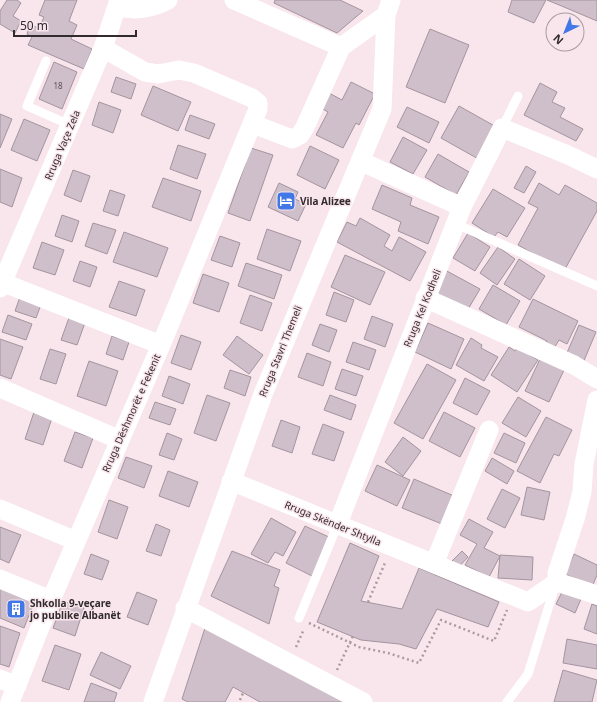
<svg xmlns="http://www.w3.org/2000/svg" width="597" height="702" font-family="'Noto Sans',sans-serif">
  <rect width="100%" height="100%" fill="#f9e5ec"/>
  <!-- building -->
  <path fill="#cfbfca" stroke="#a3949e" d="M7,0h10l4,3 -8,13 8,5 -6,12 -15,-9v-13z
    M45,0h32l-8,21 8,4 -6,14 21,10 -8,20 -56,-24 4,-8 -5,-3 3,-9 9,3 5,-11 -5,-2z
    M275,0h65l23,11 -26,22 -63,-30z
    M512,0h34l-12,23 -26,-11z
    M547,0h50v21l-33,-14z
    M430,29l39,16 -24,58 -39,-16z
    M54,62l23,10 -15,37 -23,-10z
    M116,77l20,7 -5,15 -20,-7z
    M351,82l24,12 -16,31 -3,-2 -13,25 -27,-13 12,-23 -7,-4 8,-15 13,7z
    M540,83l17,9 -5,10 13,6 -5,9 23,12 -7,12 -52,-26z
    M153,86l38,16 -13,29 -37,-16z
    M99,102l22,8 -8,23 -21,-8z
    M459,106l41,23 -18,32 -41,-23z
    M407,107l32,15 -10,21 -32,-16z
    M0,114l12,5 -12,29z
    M190,115l25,9 -6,15 -24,-9z
    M24,119l26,11 -13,31 -26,-11z
    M403,137l24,13 -14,24 -23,-12z
    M178,145l28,9 -9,25 -27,-10z
    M310,146l29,14 -14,29 -28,-14z
    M251,148l22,7 -23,66 -22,-8z
    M438,154l31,18 -13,23 -31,-18z
    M526,166l10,6 -12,21 -10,-5z
    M0,169l22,9 -10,29 -12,-5z
    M73,170l17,6 -9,26 -17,-7z
    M163,178l38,13 -10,30 -39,-14z
    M279,183l19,9 -3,7 11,5 -8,17 -30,-14z
    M539,183l20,12 6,-10 32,18v8l-33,60 -46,-26 20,-37 -10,-5z
    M382,185l30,13 -2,7 29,12 -11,27 -30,-13 3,-9 -29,-13z
    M493,189l32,19 -18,29 -9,-5 -4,5 -22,-14z
    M110,190l15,5 -7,21 -15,-5z
    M62,215l17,6 -7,21 -17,-6z
    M360,218l30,17 -6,11 8,5 7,-14 27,15 -16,29 -73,-39 10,-20 9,4z
    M93,223l23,7 -9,24 -22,-8z
    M267,229l34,12 -11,30 -33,-12z
    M124,232l44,16 -11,29 -44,-15z
    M468,233l22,14 -15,24 -22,-13z
    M220,236l20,7 -8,24 -21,-7z
    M42,242l22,8 -9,25 -22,-7z
    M498,247l17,12 -18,26 -17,-12z
    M345,255l40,17 -15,33 -39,-18z
    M519,259l26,17 -15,24 -26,-16z
    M80,261l17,6 -7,20 -17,-6z
    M246,263l36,12 -8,24 -36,-13z
    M445,270l35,19 -13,22 -34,-19z
    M203,274l26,9 -10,29 -26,-9z
    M119,281l26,9 -9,26 -27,-9z
    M493,285l27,16 -14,24 -27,-16z
    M334,292l20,8 -8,22 -20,-7z
    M21,294l21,8 -6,16 -21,-7z
    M250,295l22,8 -10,28 -22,-8z
    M533,299l45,22 -11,23 -8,-4 -6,10 -8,-4 2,-5 -28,-14z
    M8,315l24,9 -6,16 -24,-8z
    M70,315l16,5 -9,25 -16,-5z
    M372,316l21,8 -8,23 -21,-8z
    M428,323l36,16 -13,30 -36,-17z
    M320,324l17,6 -8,22 -17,-7z
    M579,325l17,7 -13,31 -17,-8z
    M181,335l20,7 -10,28 -20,-7z
    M112,336l17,6 -6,18 -17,-6z
    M237,336l26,19 -14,19 -26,-19z
    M471,338l11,7 -1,3 17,9 -14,24 -28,-16z
    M0,339l23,8 -12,32 -11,-4z
    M353,342l23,8 -7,20 -23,-8z
    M520,344l6,9 12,7 -21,32 -26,-17 18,-28 6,4z
    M50,349l16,5 -10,30 -16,-5z
    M307,353l24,9 -8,24 -25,-9z
    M540,359l24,11 -15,32 -24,-11z
    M89,361l29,10 -12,35 -29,-10z
    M427,364l29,16 -33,59 -29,-16z
    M342,369l21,7 -7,20 -21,-7z
    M230,370l21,7 -6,19 -21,-8z
    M169,376l21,8 -7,20 -21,-8z
    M465,378l25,13 -13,24 -24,-12z
    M207,395l23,8 -14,38 -22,-8z
    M330,395l26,10 -5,15 -27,-10z
    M518,397l23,14 -15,26 -24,-14z
    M155,402l21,7 -6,16 -21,-7z
    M34,412l18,6 -9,27 -18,-6z
    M444,412l31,16 -15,29 -31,-16z
    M546,417l26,13 -13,26 -5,-2 -14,29 -23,-12z
    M281,420l19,7 -8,26 -20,-7z
    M323,424l21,8 -10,29 -22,-7z
    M75,432l18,6 -11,30 -18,-7z
    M167,433l15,6 -8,21 -15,-5z
    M504,433l21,10 -9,20 -22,-10z
    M403,437l18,14 -18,25 -18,-14z
    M126,457l26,9 -8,22 -26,-10z
    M492,458l22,13 -7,13 -22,-13z
    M377,465l33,15 -13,26 -32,-15z
    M168,471l30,11 -9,25 -30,-11z
    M414,479l40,17 -12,28 -40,-16z
    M527,487l23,5 -6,28 -23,-5z
    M502,489l18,9 -15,30 -18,-9z
    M109,500l19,7 -11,32 -19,-7z
    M271,518l25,14 -13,24 -8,-4 -7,11 -17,-9z
    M469,519l24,13 -9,16 16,8 -11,21 -24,-12 12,-21 -17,-9z
    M156,524l14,6 -9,26 -15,-5z
    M305,526l26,12 -19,38 -26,-13z
    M0,527l21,8 -12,28 -9,-4z
    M350,543l29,13 -18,45 41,8 17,-41 80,34 -11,25 -51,-18 -21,40 -17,-5 -38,-4 -44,-18z
    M232,551l48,19 -6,16 5,2 -10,36 -58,-28z
    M462,551l6,6 -12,13 -7,-6z
    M91,554l18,7 -7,19 -18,-6z
    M574,554l23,11v10l-5,12 -27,-13z
    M500,555l33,2 -1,23 -34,-2z
    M0,586l35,14 -11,28 -24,-10z
    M563,590l18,9 -6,14 -19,-9z
    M137,592l20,8 -9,25 -21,-8z
    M63,601l21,7 -9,28 -22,-8z
    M592,604l5,2v28l-13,-5z
    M0,626l20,7 -11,34 -9,-3z
    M205,628l139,74h-84l-27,-15 -8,15h-37l-6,-3z
    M567,639l30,6v24l-34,-6z
    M55,645l26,9 -12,36 -27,-9z
    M101,652l30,14 -11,23 -30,-14z
    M563,670l34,10 -5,22h-38z
    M91,683l26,10 -3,9h-30z"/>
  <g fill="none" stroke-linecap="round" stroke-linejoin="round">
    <!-- path -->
    <path stroke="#aa9ba0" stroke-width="2.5" stroke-dasharray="2 3" stroke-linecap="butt" d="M368,602l17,-39
      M309,623l50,24 29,6 31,10 22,-43 53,21 13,-31
      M296,647l8,-18
      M337,670l16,-34
      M240,700l3,-7"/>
    <!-- lane -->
    <path stroke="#fff" stroke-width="9" d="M46,61l-19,45 43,19
      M502,128l16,-32
      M456,224l141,62
      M299,618l38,-92
      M507,702l21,-28 27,-88"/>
    <!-- street -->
    <path stroke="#fff" stroke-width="19" d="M234,0l107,47
      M118,6c15,6 35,2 50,-6
      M253,124l39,15 8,-4 5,-8 36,-80 45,-32
      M360,161l102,46
      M4,283l157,62
      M0,288l103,-240 16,-48
      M425,298l149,67 23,14
      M0,388l120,52
      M231,481l297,121 29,-20
      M0,509l76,32
      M337,526l125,-319 40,-79 66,27 29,14
      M434,564l55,-134
      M0,579l51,21
      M557,582v-9l18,-54 7,-27 2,-28 13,-64
      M557,582l40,13
      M185,608l178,94
      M0,679l17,7
      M10,702l41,-102 110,-255 97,-236v-6l-6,-5 -58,-25 -15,-3 -21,4 -13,-2 -42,-24
      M153,702l110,-308 119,-285 4,-94 5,-15"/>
  </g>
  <!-- icons -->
  <defs>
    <g id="hotel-square" transform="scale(1)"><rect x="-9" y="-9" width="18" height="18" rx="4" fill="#4177e7" stroke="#f9e5ec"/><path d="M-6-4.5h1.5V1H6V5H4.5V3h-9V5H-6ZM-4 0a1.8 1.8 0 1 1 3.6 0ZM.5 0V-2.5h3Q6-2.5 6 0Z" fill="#fff"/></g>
    <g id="building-square" transform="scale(1)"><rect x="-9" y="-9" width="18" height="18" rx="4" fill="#4177e7" stroke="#f9e5ec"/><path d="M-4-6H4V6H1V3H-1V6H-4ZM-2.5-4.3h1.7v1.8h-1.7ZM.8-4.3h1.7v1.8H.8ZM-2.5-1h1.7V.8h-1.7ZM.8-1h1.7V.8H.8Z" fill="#fff"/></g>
  </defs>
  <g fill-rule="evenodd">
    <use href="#hotel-square" x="286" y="201"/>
    <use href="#building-square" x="16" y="609"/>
  </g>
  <g text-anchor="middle" stroke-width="3" stroke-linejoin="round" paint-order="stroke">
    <!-- number labels -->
    <g font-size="8" fill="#595054">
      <text x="58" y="89">18</text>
    </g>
    <!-- street labels -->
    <g font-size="10" fill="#322b2d" stroke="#f9e5ec">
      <text transform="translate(62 145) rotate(-67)" y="4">Rruga Vaçe Zela</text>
      <text transform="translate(422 308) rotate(-68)" y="4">Rruga Kel Kodheli</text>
      <text transform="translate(280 351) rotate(-68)" y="4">Rruga Stavri Themeli</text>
      <text transform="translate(131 413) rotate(-66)" y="4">Rruga Dëshmorët e Fekenit</text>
      <text transform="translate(333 523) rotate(22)" y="4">Rruga Skënder Shtylla</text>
    </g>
    <!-- poi labels -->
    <g font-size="10" font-weight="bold" fill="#322b2d" stroke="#f9e5ec" text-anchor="start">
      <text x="300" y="205">Vila Alizee</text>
      <text x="30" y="607">Shkolla 9-veçare<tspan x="30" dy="12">jo publike Albanët</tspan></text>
    </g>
  </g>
  <!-- north arrow -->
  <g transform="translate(565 32) rotate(223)"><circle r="19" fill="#f9e5ec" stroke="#a99ba0"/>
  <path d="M0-3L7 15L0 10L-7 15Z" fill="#4177e7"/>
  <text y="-6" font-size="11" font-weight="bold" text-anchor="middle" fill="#322b2d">N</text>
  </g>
  <!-- scale -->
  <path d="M14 30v6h122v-6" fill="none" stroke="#322b2d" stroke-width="2"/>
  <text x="20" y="30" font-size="12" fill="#322b2d" stroke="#f9e5ec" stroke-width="3" paint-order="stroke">50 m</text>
</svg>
